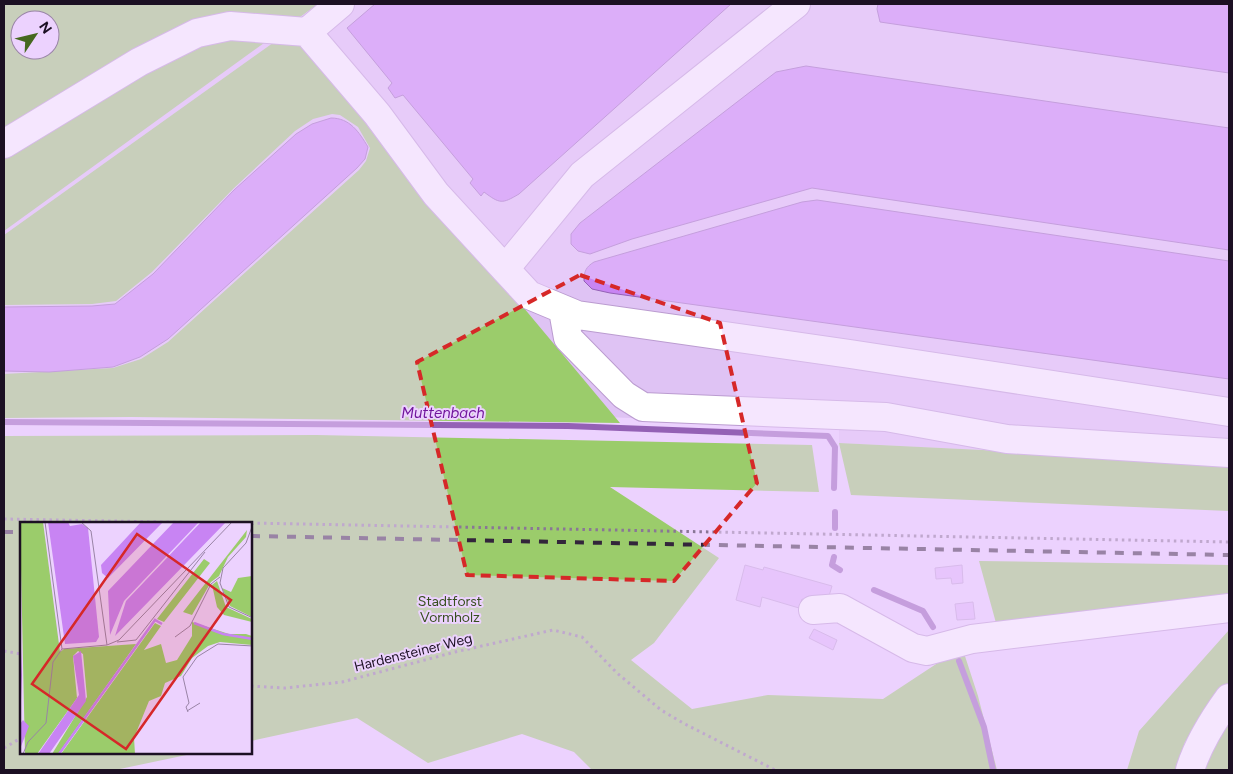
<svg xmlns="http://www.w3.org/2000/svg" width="1233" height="774" font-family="Figtree,sans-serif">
  <rect width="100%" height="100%" fill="#ecd2fe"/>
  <!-- built -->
  <path fill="#dfc3f4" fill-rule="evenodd" d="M4,4h1225v458l-390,-19v-16l-303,-13 -532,-2zM20,20h30v30h-30z"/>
  <!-- green -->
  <path fill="#9bcc6b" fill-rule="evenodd" d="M4,4h314l-314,227zM20,20h30v30h-30z
    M284,35l30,8 91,123 215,257 -488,-6 -128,1v-44l109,-6 28,-9 27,-17 191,-172 7,-9 4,-13 -12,-21 -18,-12 -8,-1 -19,5 -18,12 -61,57 -82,84 -36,29 -24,3 -88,1v-70z
    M316,435l496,10 7,47 -209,-5 109,71 -65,85 -23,17 61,49 76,-14 115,4 79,-52 16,49 19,74h-405l-18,-18 -52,-18 -94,29 -71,-45 -106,23v-218h-230v230h175l-81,17h-111v-334z
    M839,443l390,19v49l-378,-16z
    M979,561l250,4v34l-233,24z
    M1229,630v52l-44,60 -9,28h-49l12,-39z
    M1229,710v60h-31z"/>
  <!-- water -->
  <path fill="#c884f3" stroke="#9461b5" d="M375,4h356l-212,190c-17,10 -19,10 -35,-2l-3,4 -11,-13 3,-4 -70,-84 -8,3 -7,-10 4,-5 -45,-55z
    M878,4h351v69l-349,-51 -3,-13z
    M806,66l423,62v122l-417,-62 -180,51 -42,15 -12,-3 -7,-7v-10l9,-11 196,-151z
    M331,118c19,0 28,14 37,29l-3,12 -8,9 -189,171 -28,18 -27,10 -64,5 -45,-1v-64l88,-1 23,-2 38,-30 81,-84 62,-56 16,-10z
    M817,200l412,61v118l-619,-86 -18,-4 -8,-8c0,-10 2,-14 10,-19l208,-60z"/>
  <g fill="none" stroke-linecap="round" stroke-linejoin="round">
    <!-- stream -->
    <path stroke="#9461b5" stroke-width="6" d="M4,422l564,4 260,10 7,11 -1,41
      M835,528v-16
      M834,557l-2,8 8,5
      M874,590l49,21 10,16
      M959,661l25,66 9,43"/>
  </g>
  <!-- building -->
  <path fill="#dfb7fb" stroke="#bfa0d5" d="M745,565l18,5 1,-3 68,19 -6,20 -24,-7 -3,9 -37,-11 -2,10 -24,-7z
    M962,565l1,18 -11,1 -1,-6 -15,1 -1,-11z
    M973,602l2,17 -18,1 -2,-16z
    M814,629l23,11 -4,10 -24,-12z"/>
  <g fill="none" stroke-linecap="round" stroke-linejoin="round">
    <!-- minor casing -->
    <g stroke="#bb9cd0" stroke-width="30">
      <path id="minor" d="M307,32l70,82 59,80 69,75 24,26 48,20 273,39 379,58
        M4,144l135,-82 58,-29 33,-7 77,6 33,-28
        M505,269l77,-94 214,-171
        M563,310l5,28 56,57 19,12 243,10 121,22 222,14
        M813,610l27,-2 73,40 14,3 45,-12 257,-31
        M1190,770c8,-26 23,-50 39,-72"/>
    </g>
    <!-- path -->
    <path stroke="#897696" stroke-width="3" stroke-dasharray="2.5 4" stroke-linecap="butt" d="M4,519l214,4
      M251,523l978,19
      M4,651l17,3
      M251,686l34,2 57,-6 113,-30 98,-22 29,7 35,36 44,37 22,13 92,47
      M4,748l17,-10"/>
    <!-- minor -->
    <use href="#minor" stroke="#fff" stroke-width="28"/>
    <!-- rail -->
    <path stroke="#33253b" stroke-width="4" stroke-dasharray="9 9" stroke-linecap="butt" d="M4,532h17
      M251,536l978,19"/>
  </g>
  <!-- marked area -->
  <path d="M0 0H1233V774H0ZM580,275l140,48 37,160 -83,98 -207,-6 -50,-213z" fill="#ecd2fe" fill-opacity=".55" fill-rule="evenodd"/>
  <path fill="none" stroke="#d62828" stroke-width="4" stroke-dasharray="10 6" stroke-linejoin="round" d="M580,275l140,48 37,160 -83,98 -207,-6 -50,-213z"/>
  <g text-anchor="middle" stroke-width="4" stroke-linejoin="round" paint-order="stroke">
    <!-- park labels -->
    <g font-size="14" fill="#374f1e" stroke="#ecd2fe">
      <text x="450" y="606">Stadtforst<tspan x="450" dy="16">Vormholz</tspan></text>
    </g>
    <!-- street labels -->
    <g font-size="14" fill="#1c1023" stroke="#ecd2fe">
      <text transform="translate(413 652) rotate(-14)" y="5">Hardensteiner Weg</text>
    </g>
    <!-- water labels -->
    <g font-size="15" font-style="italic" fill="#71159c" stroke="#ecd2fe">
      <text x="443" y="418">Muttenbach</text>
    </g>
  </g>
  <!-- overview -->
  <g transform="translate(20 522)">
    <rect width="232" height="232" fill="#ecd2fe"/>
    <path d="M0,0h23l17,130 4,-3 72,-5 -78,110h-6l35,-57 -4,-43 -5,-3 -5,5 4,42 -40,56h-12zM227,8l-1,7 -18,20 -9,19 -8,6 -19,33 -9,-3zM184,37l6,4 -46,59 -7,-3zM232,54v41l-22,-11 -8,-18 9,4 7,-14zM197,59l9,26 26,12v3l-28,-7 -7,-8 -5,-22zM172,100l37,12h17l6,2v9l-32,-3 -12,4 -16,12 -11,18 -16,7 -4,13 -12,5 -15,37 1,16h-74l94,-131 6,3 -17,24 17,-6 5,19 11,-3 15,-24z" fill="#9bcc6b"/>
    <path d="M28,0h20l2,4 12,-2 6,4 11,109 -3,5 -31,2zM121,0h22l-55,56 -6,-5 -1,-8zM154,0h25l-75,79 -14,34 -2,-44zM181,0h25l-111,114 11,-35zM0,99l2,54 -2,49zM61,129l5,50 -37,53h-11l41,-59 -6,-39zM3,198l6,6 -9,23v-25z" fill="#c884f3"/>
    <path fill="none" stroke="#c884f3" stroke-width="2.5" d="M174,101l29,11 30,5M39,232l96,-134 7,4"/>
    <path fill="none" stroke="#9984a6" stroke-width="1" d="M61,0l10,9 16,114M233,2l-7,19 -23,25 -3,15 9,24 24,11M155,115l15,-11 21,-42 9,-7M97,120l19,-2 69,-88M42,127l45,-4 12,-5 113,-118M167,189l13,-8M168,190l-2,-5 3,-4 -6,-26 14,-20 21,-13 35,2M3,232l5,-12 18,-19 7,-61 9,-13 -17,-127"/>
    <path fill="#d62828" fill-opacity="0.15" stroke="#d62828" stroke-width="2.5" d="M117,12l94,66 -105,149 -94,-65z"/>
    <rect width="232" height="232" fill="none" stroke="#1c1023" stroke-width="2.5"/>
  </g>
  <!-- border -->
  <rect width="1233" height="774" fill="none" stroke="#1c1023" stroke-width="10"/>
  <!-- north arrow -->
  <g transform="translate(35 35) rotate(55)"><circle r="24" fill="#ecd2fe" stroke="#9984a6"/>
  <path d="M0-4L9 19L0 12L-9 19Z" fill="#46681f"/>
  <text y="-8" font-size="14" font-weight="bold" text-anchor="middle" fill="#1c1023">N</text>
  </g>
</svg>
